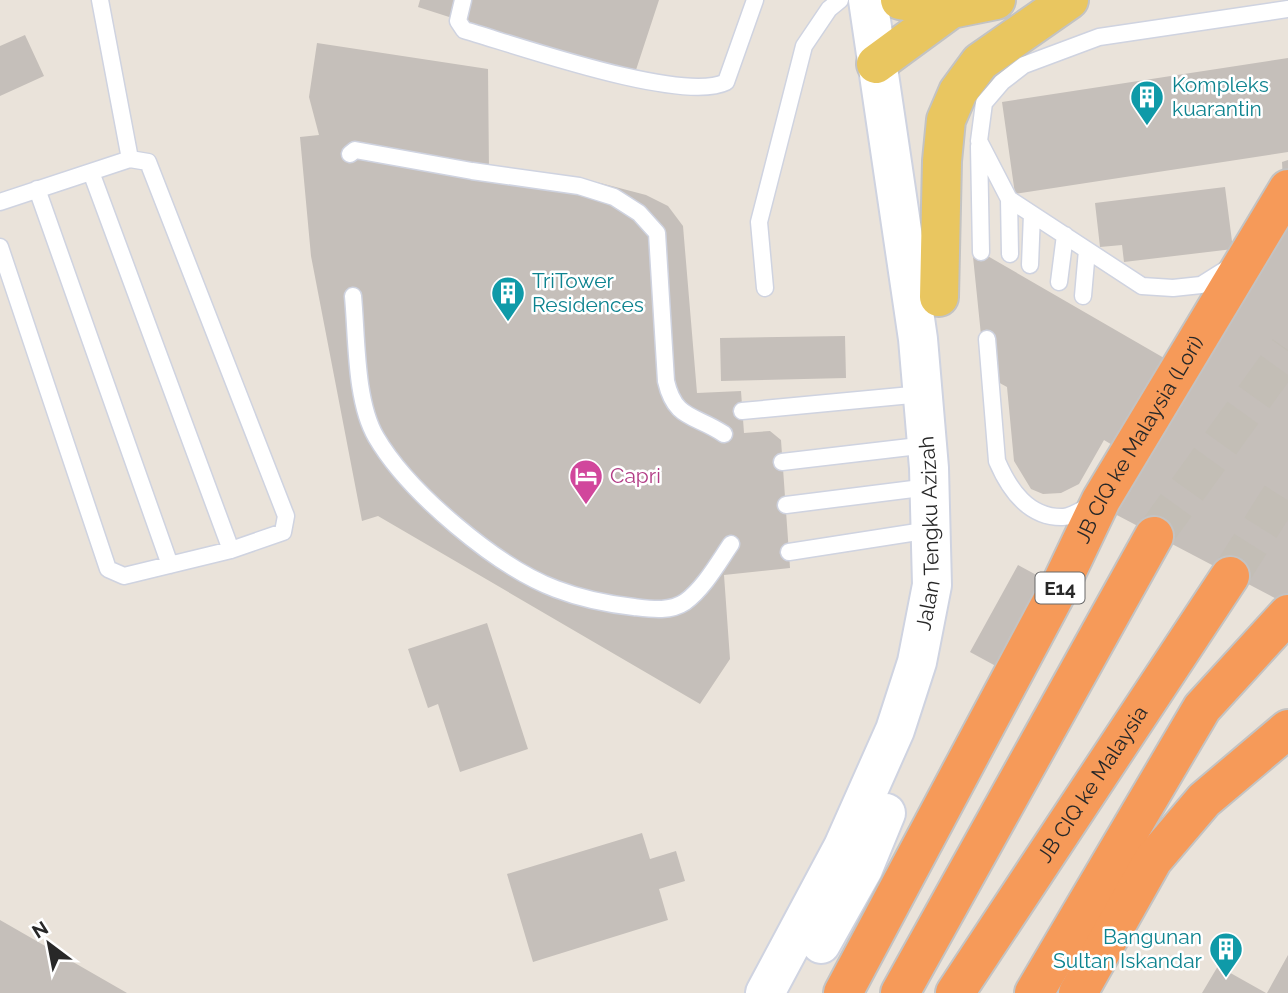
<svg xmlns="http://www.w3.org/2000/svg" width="1288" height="993" font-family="Raleway,sans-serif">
  <rect width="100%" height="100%" fill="#eae3da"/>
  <!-- building -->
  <path fill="#c5bfba" d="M420,0h239l-25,76 -216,-69z
    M25,35l19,41 -44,20v-50z
    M317,43l171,26 1,103 96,7 61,16 22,11 15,20 14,167 44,-2 3,42 26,-2 11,9 9,128 -66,7 6,84 -30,45 -322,-188 -16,5 -51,-265 -11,-119 19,-2 -10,-38z
    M1288,58v94l-273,42 -13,-92z
    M1288,160v445l-175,-92 171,-314 -2,-37z
    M1225,187l8,62 -109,13 -2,-17 -22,2 -5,-44z
    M972,247l192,111 -50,88 -10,-6 -25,44 -18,9 -18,1 -12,-5 -17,-28 -7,-74 -11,-6 -15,-46z
    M845,336l1,42 -125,3 -1,-43z
    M1018,565l35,19 -48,87 -35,-19z
    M487,623l41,126 -68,23 -22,-68 -10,4 -20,-59z
    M642,833l8,26 26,-8 9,30 -26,8 9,31 -135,42 -26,-88z
    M0,920l127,73h-127z
    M1288,955v38h-21z
    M1218,966l48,27h-64z"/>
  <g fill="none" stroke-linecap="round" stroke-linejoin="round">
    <!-- highway-tunnel -->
    <path stroke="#c3beb6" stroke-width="38" stroke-dasharray="38 19" stroke-linecap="butt" d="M1154,536l134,-186
      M1230,576l58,-92"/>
    <!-- lane casing -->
    <g stroke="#cfd3e0" stroke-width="19">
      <path id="lane" d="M100,0l30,159
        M463,0l-5,21 6,9c52,15 219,74 262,52l29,-82
        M979,146l2,106
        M350,154l5,-4 117,21 107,15 35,11 25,16 18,20 9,148c9,39 28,33 58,53
        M91,172l140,378
        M37,189l133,376
        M1009,199l1,55
        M0,202l130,-43 18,3 138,354 -3,16 -52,18 -107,26 -16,-7 -108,-322
        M1030,265l2,-51
        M1228,268l-27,17 -28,3 -31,-2 -133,-87 -30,-58 5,-38 18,-21 22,-17 75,-28 189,-28
        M1059,282l6,-47
        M765,288l-6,-66 45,-176 25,-37 11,-9
        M353,296c4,42 2,105 23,141 32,55 121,130 180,152 26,10 51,15 78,18 17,2 36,5 51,-5 19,-14 33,-39 46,-58
        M1083,296l4,-46
        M987,339l10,122c12,28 31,57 66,56 9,0 21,-9 30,-13
        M742,411l180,-17
        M782,462l145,-17
        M786,505l143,-18
        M789,552l141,-22"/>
    </g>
    <!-- secondary casing -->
    <g stroke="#cfd3e0" stroke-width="42">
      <g id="secondary">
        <path d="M821,944l42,-75 23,-56"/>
        <path id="s1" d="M765,993l78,-146 52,-117 22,-68 15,-77 -3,-117 -11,-129 -50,-339"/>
      </g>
    </g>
    <!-- primary casing -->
    <g stroke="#c3c3c3" stroke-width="42">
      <path id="primary" d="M900,0l51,9 45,-9
        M876,64l75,-55
        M939,297l3,-136 4,-41 12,-28 22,-30 89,-62"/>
    </g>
    <!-- highway casing -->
    <g stroke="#c3c3c3" stroke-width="42">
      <g id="highway">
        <path id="s2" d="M843,993l217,-407 41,-86 187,-311"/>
        <path d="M900,993l254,-457"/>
        <path id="s3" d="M955,993l275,-417"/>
        <path d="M1034,993l168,-285 86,-94"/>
        <path d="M1078,993l75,-133 51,-60 84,-71"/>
      </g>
    </g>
    <!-- lane -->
    <use href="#lane" stroke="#fff" stroke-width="16"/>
    <!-- secondary -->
    <use href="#secondary" stroke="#fff" stroke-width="38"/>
    <!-- primary -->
    <use href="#primary" stroke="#e9c660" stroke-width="38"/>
    <!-- highway -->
    <use href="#highway" stroke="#f69a59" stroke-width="38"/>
  </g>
  <!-- icons -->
  <defs>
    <g id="building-pin" transform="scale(1.75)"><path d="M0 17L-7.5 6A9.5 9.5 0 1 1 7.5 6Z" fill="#0f9aa8" stroke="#fff"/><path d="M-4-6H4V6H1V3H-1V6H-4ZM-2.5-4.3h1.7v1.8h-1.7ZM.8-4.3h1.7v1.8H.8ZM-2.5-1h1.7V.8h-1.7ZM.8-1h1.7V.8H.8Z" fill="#fff"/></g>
    <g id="hotel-pin" transform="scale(1.75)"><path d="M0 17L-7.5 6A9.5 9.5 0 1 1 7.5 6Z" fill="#d1479c" stroke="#fff"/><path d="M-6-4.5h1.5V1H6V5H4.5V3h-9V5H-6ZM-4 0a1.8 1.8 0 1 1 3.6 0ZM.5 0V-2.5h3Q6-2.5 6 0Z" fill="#fff"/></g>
  </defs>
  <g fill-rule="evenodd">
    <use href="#building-pin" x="1147" y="97"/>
    <use href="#building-pin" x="508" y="293"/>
    <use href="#hotel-pin" x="586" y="476"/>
    <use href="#building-pin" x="1226" y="949"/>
  </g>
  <g text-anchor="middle" stroke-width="5" stroke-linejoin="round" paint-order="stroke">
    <!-- shield labels -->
    <rect fill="#fff" stroke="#686868" stroke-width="2" x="1035.5" y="572.5" width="49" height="31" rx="5"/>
    <g font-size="19" font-weight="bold" fill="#282828">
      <text x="1060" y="595">E14</text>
    </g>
    <!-- culture labels -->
    <g font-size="21" fill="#0d838f" stroke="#fff" text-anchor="start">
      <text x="1172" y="92">Kompleks<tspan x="1172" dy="24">kuarantin</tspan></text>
      <text x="532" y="288">TriTower<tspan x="532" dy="24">Residences</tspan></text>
      <text x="1202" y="944" text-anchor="end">Bangunan<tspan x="1202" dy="24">Sultan Iskandar</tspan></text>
    </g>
    <!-- street labels -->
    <g font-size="21" fill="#282828" stroke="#fff">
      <text dy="7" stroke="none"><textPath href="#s2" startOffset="628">JB CIQ ke Malaysia (Lori)</textPath></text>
      <text dy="7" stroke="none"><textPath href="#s1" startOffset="495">Jalan Tengku Azizah</textPath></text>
      <text dy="7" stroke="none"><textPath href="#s3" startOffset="250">JB CIQ ke Malaysia</textPath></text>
    </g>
    <!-- hotel labels -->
    <g font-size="21" fill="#b23c85" stroke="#fff" text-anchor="start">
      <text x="610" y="483">Capri</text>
    </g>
  </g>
  <!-- north arrow -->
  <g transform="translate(49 944) rotate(328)" stroke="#ffffff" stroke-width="5" paint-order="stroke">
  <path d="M0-5L12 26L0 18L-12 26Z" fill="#282828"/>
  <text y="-10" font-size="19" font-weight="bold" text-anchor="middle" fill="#282828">N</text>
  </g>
</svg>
